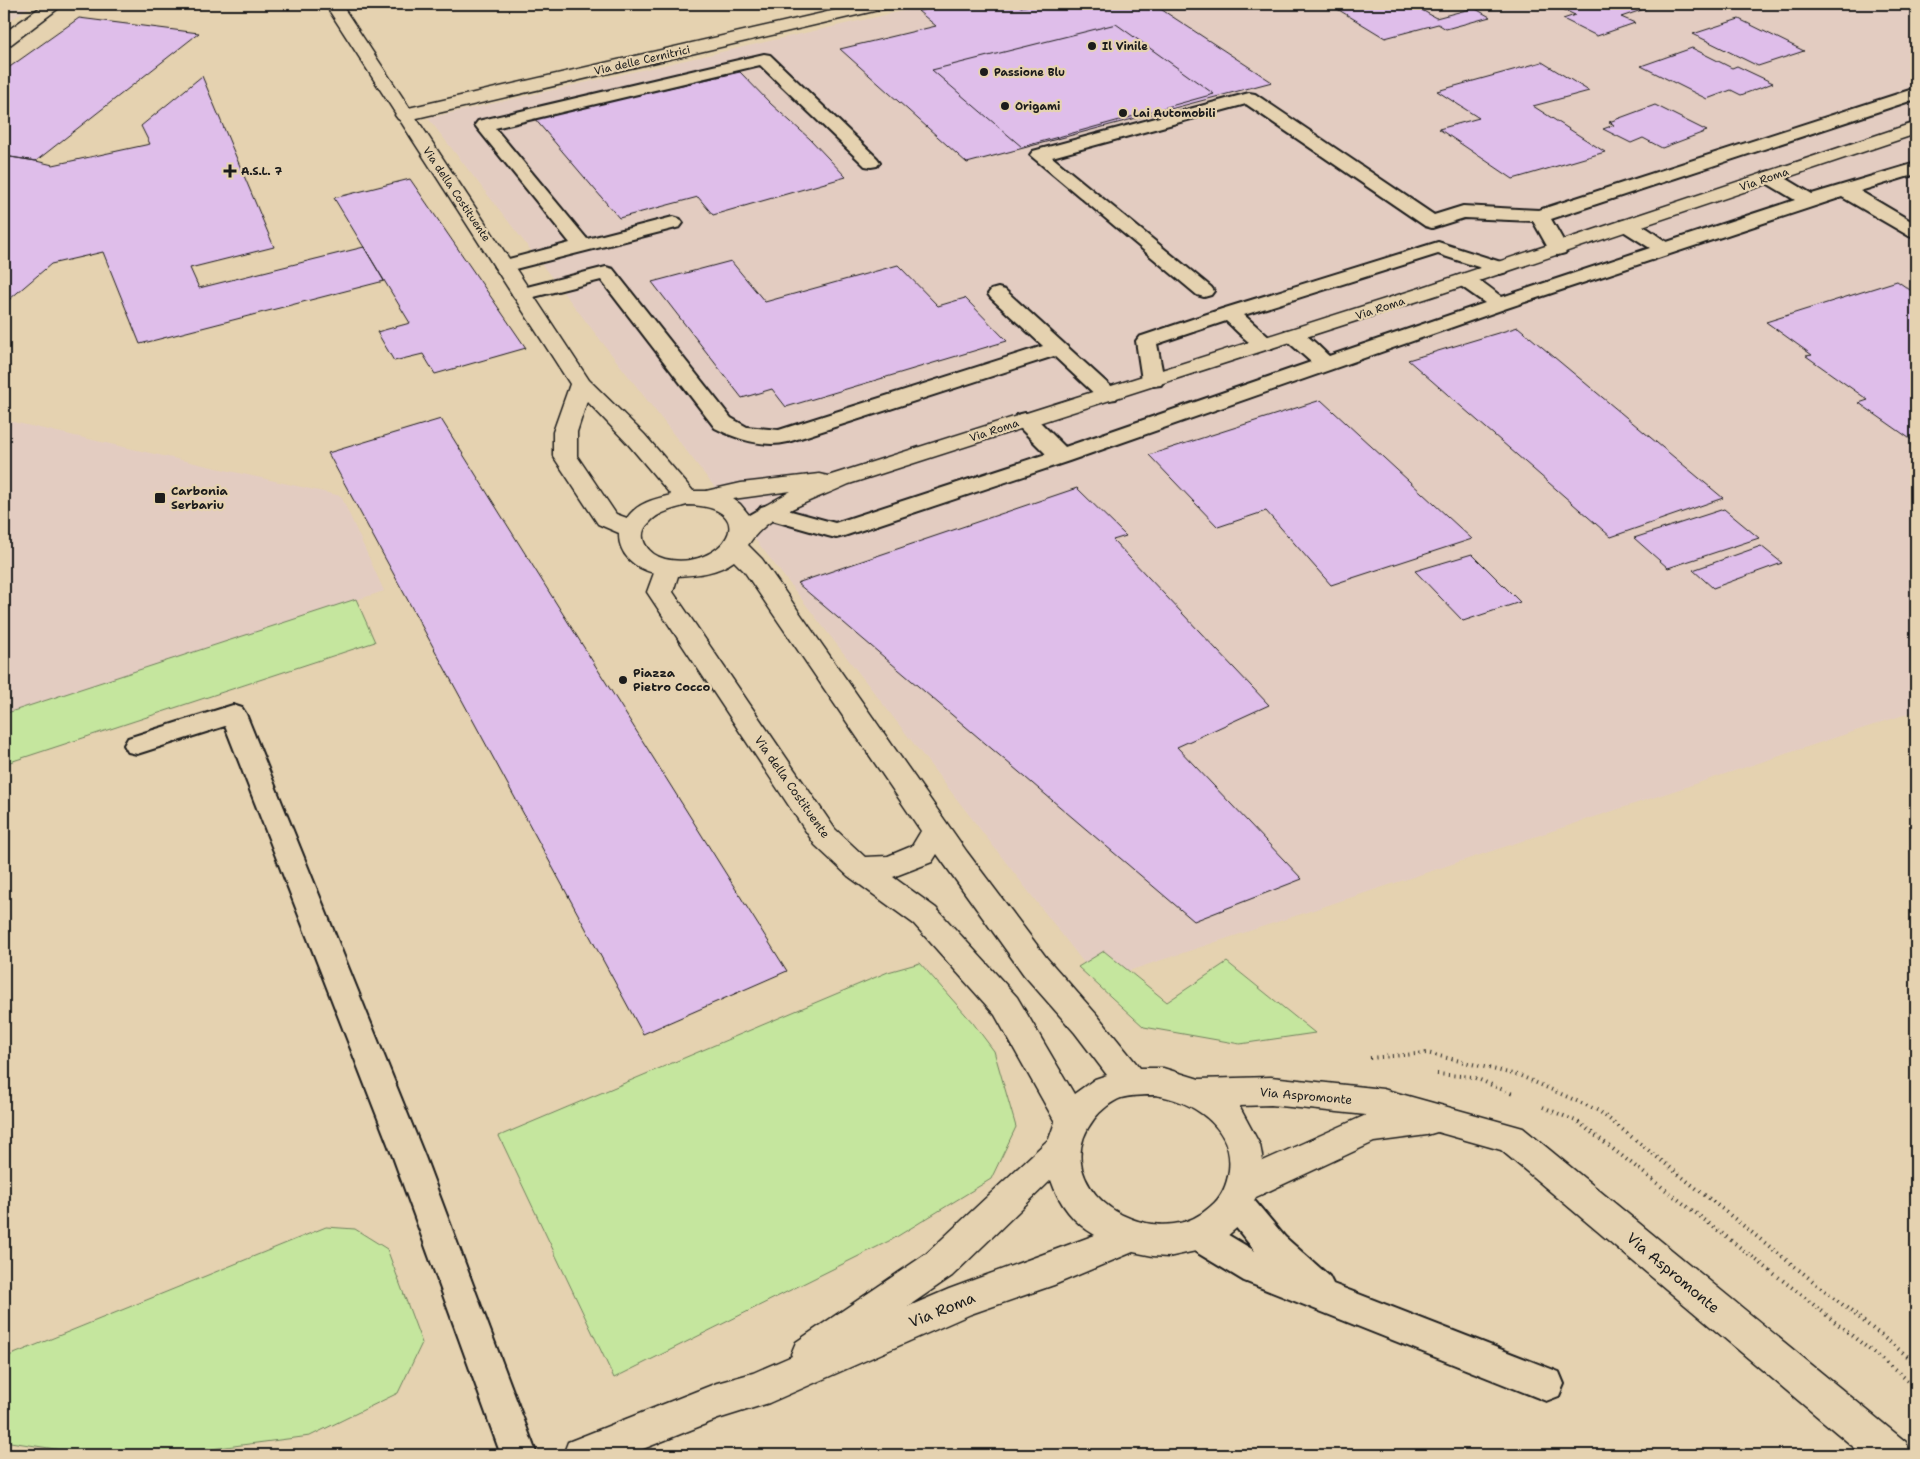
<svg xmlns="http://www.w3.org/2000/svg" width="1920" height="1459" font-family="'Shantell Sans',sans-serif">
  <rect width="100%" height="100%" fill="#e5d2b0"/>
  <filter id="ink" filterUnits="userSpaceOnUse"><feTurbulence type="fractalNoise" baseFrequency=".02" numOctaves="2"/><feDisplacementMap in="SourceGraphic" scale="10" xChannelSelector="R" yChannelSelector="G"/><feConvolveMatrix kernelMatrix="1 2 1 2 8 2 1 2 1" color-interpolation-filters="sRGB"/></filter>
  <g filter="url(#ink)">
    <!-- built -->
    <path fill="#e3ccc1" d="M4,4h29l-29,21z
      M934,4h982v707l-818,270 -670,-863z
      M4,420l337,76 43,95 -380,123z"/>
    <!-- green -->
    <path fill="#c5e69e" stroke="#70815d" d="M356,599l19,43 -371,122v-50z
      M1104,951l63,51 60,-40 88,71 -75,11 -96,-17 -66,-60z
      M920,963l53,60 21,28 22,76 -25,52 -98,60 -279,139 -115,-242 389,-164z
      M326,1227l29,2 32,20 35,94 -24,50 -88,43 -122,16h-114l-70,-11v-83z"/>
    <!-- building -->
    <path fill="#dfbeea" stroke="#1c1c1c" d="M950,4h67l4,3 15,-3h117l119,78 -305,81 -127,-114 96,-23 -18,-15z
      M1329,4h82l25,14 38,-10 16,9 -44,12 -8,-5 -53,14z
      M1552,4h107l-38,13 14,6 -38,13 -34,-17 12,-4z
      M79,18l120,15 -163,128 -32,-5v-85z
      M1739,19l65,32 -46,15 -65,-32z
      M1116,24l98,70 -192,53 -90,-77z
      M1692,48l40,20 5,-2 36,17 -32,12 -10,-5 -24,9 -66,-33z
      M1542,62l47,29 -56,15 72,46 -92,27 -74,-50 40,-11 -42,-27z
      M740,72l31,32 39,35 36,38 -133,38 -15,-18 -79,21 -85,-100z
      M202,76l72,171 -84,21 9,20 165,-41 20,34 -244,63 -37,-92 -52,12 -47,40v-148l32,5 17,4 97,-21 -9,-18z
      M1655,105l52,26 -45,17 -19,-10 -12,5 -28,-14 11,-4 -5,-3z
      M410,179l116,169 -91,26 -12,-20 -29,7 -17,-29 33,-9 -76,-125z
      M731,261l34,41 133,-37 40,41 27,-8 42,43 -221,66 -14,-18 -30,9 -90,-116z
      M1897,281l19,13v149l-57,-40 9,-3 -62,-44 6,-1 -46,-33z
      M1518,327l205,171 -112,39 -203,-177z
      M1321,400l151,139 -141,46 -65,-74 -48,16 -69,-72z
      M441,419l100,160 246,392 -144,63 -315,-581z
      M1077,488l49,48 -13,4 156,165 -92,42 125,132 -108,42 -397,-338z
      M1724,509l35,29 -91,30 -34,-30z
      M1761,546l21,17 -69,25 -20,-18z
      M1472,554l48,48 -57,19 -48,-50z"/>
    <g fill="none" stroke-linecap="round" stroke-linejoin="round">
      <!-- service casing -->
      <g stroke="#1c1c1c" stroke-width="4">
        <path id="service" d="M764,54l6,1 107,103 3,4 -3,4 -6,1 -6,-1 -105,-101 -265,63 92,111 86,-22 7,2 3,4 -3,4 -169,43 -7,2 -7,-2 -3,-4 3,-4 73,-19 -92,-114 -3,-4 3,-4z
          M1916,88v11l-365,120 17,30 -3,4 -7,2 -7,-2 -18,-32 -69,-3 -32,10 -7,-2 -179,-122 -194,53 159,130 3,4 -3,4 -7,2 -7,-2 -167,-140 3,-4 216,-58 6,1 179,121 29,-9 76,4z
          M1916,163v11l-56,17 56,33v14l-7,-2 -67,-39 -335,111 -438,153 -225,75 -8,2 -8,-2 -67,-19 -4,-5 4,-5 8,-2 66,18 211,-69 -29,-29 -3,-5 3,-5 8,-2 8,2 32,32 246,-85 -26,-23 -3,-4 3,-4c17,-5 32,14 44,25l156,-53 -27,-19 -3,-4 3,-4c16,-4 31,12 44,21l148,-49 -30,-19 -3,-4 3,-4c17,-4 34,13 47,21l128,-42 -32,-19 -2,-4 2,-4 7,-2 7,2 35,21z
          M1438,242l69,22 3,4 -3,4 -7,2 -62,-20 -194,61 28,25 3,4 -3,4c-18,5 -33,-16 -46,-27l-69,23 7,36 -3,5 -8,1 -8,-1 -3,-5 -6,-39 3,-4 83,-28z
          M606,267l7,2 118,149 16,9 32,3 264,-84 -52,-48 -3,-4 3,-4 7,-2 7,2 114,104 -3,5 -8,1 -8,-1 -46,-43 -266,86c-24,6 -52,-3 -73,-14l-114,-148 -79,20 -7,-2 -3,-4 3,-4z
          M233,705l9,3 4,6 179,443 112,298h-36l-108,-298 -168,-431 -88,28 -9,-2 -4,-7 4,-7z
          M1237,1189l12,5 36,43 44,39 4,8 226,88 5,12 -5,12 -13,5 -302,-120 -58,-35 -5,-11 5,-11 12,-4 12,4 45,27 -30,-37 -4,-10 4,-10z"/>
      </g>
      <!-- minor casing -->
      <g stroke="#1c1c1c" stroke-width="3">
        <path id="minor" d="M45,4h19l-54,41 -6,1v-13z
          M862,4h29l-2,4 -6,1 -479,112 -6,-2 -3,-4 3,-4 6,-2z"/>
      </g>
      <!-- secondary casing -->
      <g stroke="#1c1c1c" stroke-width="3">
        <path id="secondary" d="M325,4h16l248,376 55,54 49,57h13l35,-8 78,-9 9,2 595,-189 493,-165v12l-479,161 -588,189c-34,16 -80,28 -101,61l14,14 205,293 79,105 51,58 43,53h23l36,11 72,-2 112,12 140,39 383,314 5,13h-48l-362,-305 -64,-18 -10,3 -53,7 -118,55 -16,28 -14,12 -30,14 -28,6 -15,-1 -20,-4 -79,33 -83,29 -202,89 -51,16 -90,36h-65l5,-13 149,-59 36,-10 39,-17 -1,-2 5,-12 130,-88 123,-115 6,-17 -60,-107 -81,-91 -66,-48 -33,-31 -168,-253 7,-19c-20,-5 -36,-19 -35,-40l-21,-9 -45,-68v-24l17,-48zM587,401l41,43 43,51c-17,4 -34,8 -44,23l-11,-4 -39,-58v-24zM791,491l-42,24 -9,-11 -7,-5zM687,505c78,1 35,67 -22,54 -16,-4 -31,-22 -16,-36 9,-11 25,-14 38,-18zM734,561l10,10 177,260 -9,15 -24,10 -23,1 -30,-28 -162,-237 5,-16c19,-1 40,-3 56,-15zM937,854l87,121 51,58 32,42 -12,4 -21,15 -57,-97 -81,-89 -43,-31 39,-15zM1155,1095c38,6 79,32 74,75 -2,15 -7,27 -18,36 -11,10 -22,16 -37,18 -58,8 -122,-50 -80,-105 6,-8 18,-18 27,-21 11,-3 23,-3 34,-3zM1271,1105l95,10 -103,46 -3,-16 -21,-39zM1051,1180c8,24 23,43 44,55l-146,54 -42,18 45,-31z"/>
      </g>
      <!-- path -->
      <path stroke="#1c1c1c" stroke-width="4" stroke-dasharray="1 4.5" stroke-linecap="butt" d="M1370,1058l57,-5 94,23 78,35 317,252
        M1437,1074l36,3 42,18
        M1543,1107l35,15 221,171 117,94"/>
      <!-- service -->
      <use href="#service" fill="#e5d2b0" fill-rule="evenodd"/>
      <!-- minor -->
      <use href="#minor" fill="#e5d2b0" fill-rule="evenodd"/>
      <!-- secondary -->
      <use href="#secondary" fill="#e5d2b0" fill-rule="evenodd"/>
    </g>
  </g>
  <!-- markers -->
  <g fill="#1c1c1c" stroke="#e5d2b0" stroke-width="2">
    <circle cx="1092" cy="46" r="5"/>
    <circle cx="984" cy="72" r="5"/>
    <circle cx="1005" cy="106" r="5"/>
    <circle cx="1123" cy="113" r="5"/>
    <path d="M227.5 163.5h5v5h5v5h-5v5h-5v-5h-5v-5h5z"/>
    <rect x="154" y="492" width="12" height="12" rx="2.5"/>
    <circle cx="623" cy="680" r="5"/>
  </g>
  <g text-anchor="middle" stroke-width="4.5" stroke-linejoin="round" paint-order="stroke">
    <!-- far-poi labels -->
    <g font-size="11" font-weight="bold" fill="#1c1c1c" stroke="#e5d2b0" text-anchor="start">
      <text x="1102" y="50">Il Vinile</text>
      <text x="994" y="76">Passione Blu</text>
      <text x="1015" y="110">Origami</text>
      <text x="1133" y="117">Lai Automobili</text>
      <text x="241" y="175">A.S.L. 7</text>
    </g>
    <!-- far-street labels -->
    <g font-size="11" fill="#1c1c1c" stroke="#e5d2b0">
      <text transform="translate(642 60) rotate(-13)" y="4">Via delle Cernitrici</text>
      <text transform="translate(1764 179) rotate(-19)" y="4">Via Roma</text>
      <text transform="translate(457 194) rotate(56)" y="4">Via della Costituente</text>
      <text transform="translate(1380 308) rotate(-18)" y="4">Via Roma</text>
      <text transform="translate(994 430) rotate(-18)" y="4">Via Roma</text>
    </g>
    <!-- poi labels -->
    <g font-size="12" font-weight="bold" fill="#1c1c1c" stroke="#e5d2b0" text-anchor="start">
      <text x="171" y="495">Carbonia<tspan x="171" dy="14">Serbariu</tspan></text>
      <text x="633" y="677">Piazza<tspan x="633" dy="14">Pietro Cocco</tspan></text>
    </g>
    <!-- street labels -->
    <g font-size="12" fill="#1c1c1c" stroke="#e5d2b0">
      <text transform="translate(792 787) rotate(55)" y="4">Via della Costituente</text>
      <text transform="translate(1306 1096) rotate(5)" y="4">Via Aspromonte</text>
    </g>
    <!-- near-street labels -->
    <g font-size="15" fill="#1c1c1c" stroke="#e5d2b0">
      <text transform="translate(1673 1273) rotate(40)" y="5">Via Aspromonte</text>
      <text transform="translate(942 1310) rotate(-22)" y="5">Via Roma</text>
    </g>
  </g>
  <!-- margin -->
  <rect width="1920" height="1459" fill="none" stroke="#e5d2b0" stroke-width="20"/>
  <rect x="10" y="10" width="1900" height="1439" fill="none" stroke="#1c1c1c" stroke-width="2" filter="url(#ink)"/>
</svg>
